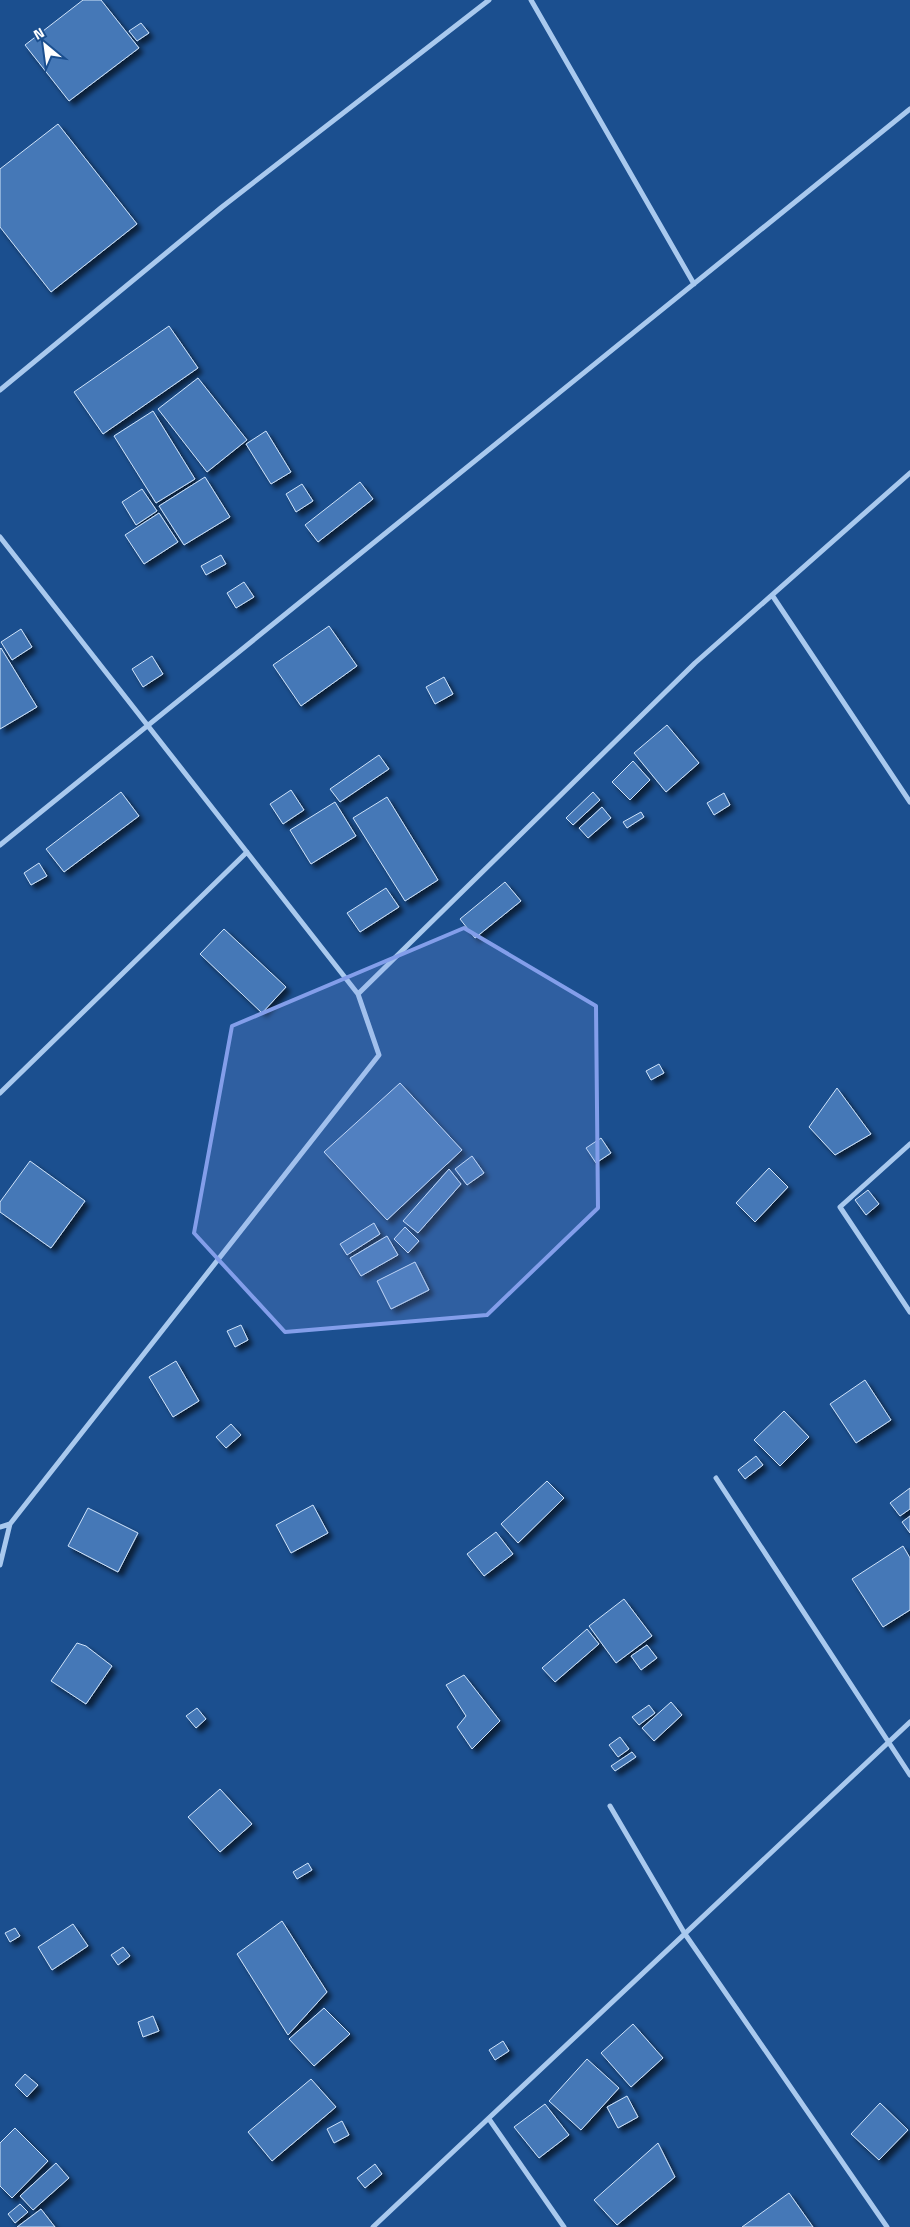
<svg xmlns="http://www.w3.org/2000/svg" width="910" height="2227" font-family="'Titillium Web',sans-serif">
  <defs>
    <filter id="shadow"><feDropShadow dx="4.5" dy="4.5" stdDeviation="2.5" flood-color="#0009"/></filter>
  </defs>
  <rect width="100%" height="100%" fill="#1b4f8f"/>
  <!-- building -->
  <path fill="#4478b7" stroke="#cfe3fa" filter="url(#shadow)" d="M83,0h18l38,48 -70,53 -44,-56z
    M141,23l8,10 -12,8 -8,-10z
    M58,124l79,100 -86,68 -51,-65v-58z
    M169,326l29,42 -95,66 -29,-42z
    M198,378l49,62 -40,32 -49,-63z
    M153,411l42,68 -39,24 -42,-67z
    M266,431l25,41 -20,12 -25,-40z
    M205,477l25,40 -46,28 -25,-39z
    M360,482l13,17 -55,43 -13,-17z
    M302,484l11,17 -17,11 -10,-18z
    M142,489l15,22 -21,14 -14,-23z
    M159,513l19,29 -34,22 -19,-29z
    M221,555l5,9 -20,11 -5,-9z
    M244,582l10,15 -18,11 -9,-15z
    M329,626l28,40 -56,40 -28,-41z
    M21,629l11,18 -20,13 -11,-18z
    M1,648l36,59 -37,22v-80z
    M152,656l11,18 -20,13 -11,-18z
    M444,677l9,17 -18,10 -9,-17z
    M667,725l32,38 -33,29 -32,-39z
    M379,755l10,14 -49,33 -10,-13z
    M633,761l17,19 -20,20 -18,-18z
    M291,790l13,20 -21,14 -13,-20z
    M121,792l18,24 -75,56 -18,-23z
    M593,792l7,8 -27,25 -7,-7z
    M724,793l6,12 -16,10 -7,-12z
    M387,797l51,83 -33,21 -52,-83z
    M335,802l21,34 -45,28 -21,-34z
    M602,807l9,11 -23,20 -9,-10z
    M641,812l3,5 -17,11 -4,-6z
    M39,863l8,13 -16,9 -7,-12z
    M505,882l16,19 -46,37 -15,-19z
    M386,888l13,19 -39,25 -13,-19z
    M224,929l62,58 -24,26 -62,-59z
    M659,1064l5,9 -13,7 -5,-9z
    M400,1083l62,67 -75,70 -63,-68z
    M837,1088l34,46 -36,21 -26,-28z
    M601,1138l10,15 -15,10 -10,-15z
    M472,1156l12,17 -17,12 -12,-16z
    M30,1161l55,40 -34,47 -51,-36v-10z
    M769,1168l19,19 -33,35 -19,-19z
    M449,1169l12,15 -43,49 -15,-12z
    M868,1190l11,14 -13,11 -11,-15z
    M374,1223l6,11 -33,21 -7,-11z
    M405,1227l14,14 -11,12 -14,-14z
    M387,1236l11,19 -37,21 -11,-18z
    M415,1262l14,28 -38,19 -14,-28z
    M241,1325l7,15 -13,7 -8,-16z
    M176,1361l23,40 -26,16 -24,-40z
    M865,1380l26,40 -35,23 -26,-39z
    M784,1411l25,26 -29,29 -26,-26z
    M231,1424l10,11 -15,13 -10,-11z
    M756,1456l7,9 -18,14 -7,-9z
    M547,1481l17,17 -46,45 -17,-19z
    M910,1488v21l-10,7 -10,-13z
    M313,1505l15,28 -37,20 -15,-28z
    M88,1508l50,25 -20,39 -50,-26z
    M910,1516v17l-8,-11z
    M496,1532l17,22 -29,22 -17,-22z
    M903,1546l7,12v52l-27,17 -31,-48z
    M624,1599l28,37 -36,27 -27,-37z
    M587,1629l12,15 -44,38 -13,-14z
    M77,1643l9,3 26,20 -26,38 -35,-23z
    M647,1645l10,13 -16,12 -10,-14z
    M464,1675l36,46 -28,28 -15,-22 9,-11 -20,-31z
    M671,1702l11,13 -28,26 -12,-13z
    M649,1705l6,8 -16,12 -7,-8z
    M197,1708l9,11 -10,9 -10,-12z
    M620,1737l9,12 -11,8 -9,-12z
    M632,1752l4,5 -21,14 -4,-5z
    M220,1789l32,35 -32,28 -32,-35z
    M308,1863l4,7 -15,9 -4,-7z
    M282,1921l45,71 -39,43 -51,-81z
    M73,1924l15,22 -36,24 -14,-23z
    M15,1928l5,8 -10,6 -5,-9z
    M123,1947l7,9 -12,9 -7,-10z
    M324,2008l26,26 -36,32 -25,-27z
    M153,2016l6,15 -16,6 -5,-15z
    M633,2024l30,34 -32,29 -30,-34z
    M503,2041l6,10 -14,9 -6,-10z
    M587,2059l32,29 -38,42 -32,-29z
    M25,2074l13,11 -11,12 -12,-12z
    M311,2079l25,28 -64,54 -24,-29z
    M627,2096l11,21 -20,11 -11,-21z
    M880,2103l28,27 -29,30 -28,-26z
    M545,2104l24,31 -30,23 -25,-31z
    M342,2121l7,14 -15,8 -7,-14z
    M15,2128l33,33 -36,37 -12,-12v-43z
    M658,2143l17,34 -58,48 -23,-25z
    M56,2163l13,15 -36,32 -13,-14z
    M375,2164l7,10 -17,14 -8,-10z
    M789,2193l24,34h-71z
    M20,2204l8,8 -13,11 -7,-9z
    M41,2209l14,18h-38z"/>
  <g fill="none" stroke-linecap="round" stroke-linejoin="round">
    <!-- street -->
    <path stroke="#a9c9ee" stroke-width="5" d="M531,0l163,284
      M0,390l222,-183 267,-207
      M0,537l358,457
      M772,595l138,207
      M0,845l910,-736
      M0,1093l247,-241
      M910,1144l-70,63 70,105
      M716,1478l194,297
      M0,1527l10,-3
      M0,1565l10,-41 369,-469 -21,-61 337,-331 215,-190
      M610,1806l75,128 202,293
      M489,2119l75,108
      M373,2227l537,-505"/>
  </g>
  <!-- marked area -->
  <path fill="#839eea" fill-opacity="0.2" stroke="#839eea" stroke-width="4" stroke-linejoin="round" d="M464,928l132,78 2,202 -111,107 -202,17 -91,-99 38,-207z"/>
  <!-- north arrow -->
  <g transform="translate(45 45) rotate(331)" stroke="#1b4f8f" stroke-width="4" paint-order="stroke">
  <path d="M0-4L9 19L0 12L-9 19Z" fill="#ffffff"/>
  <text y="-8" font-size="14" font-weight="bold" text-anchor="middle" fill="#ffffff">N</text>
  </g>
</svg>
